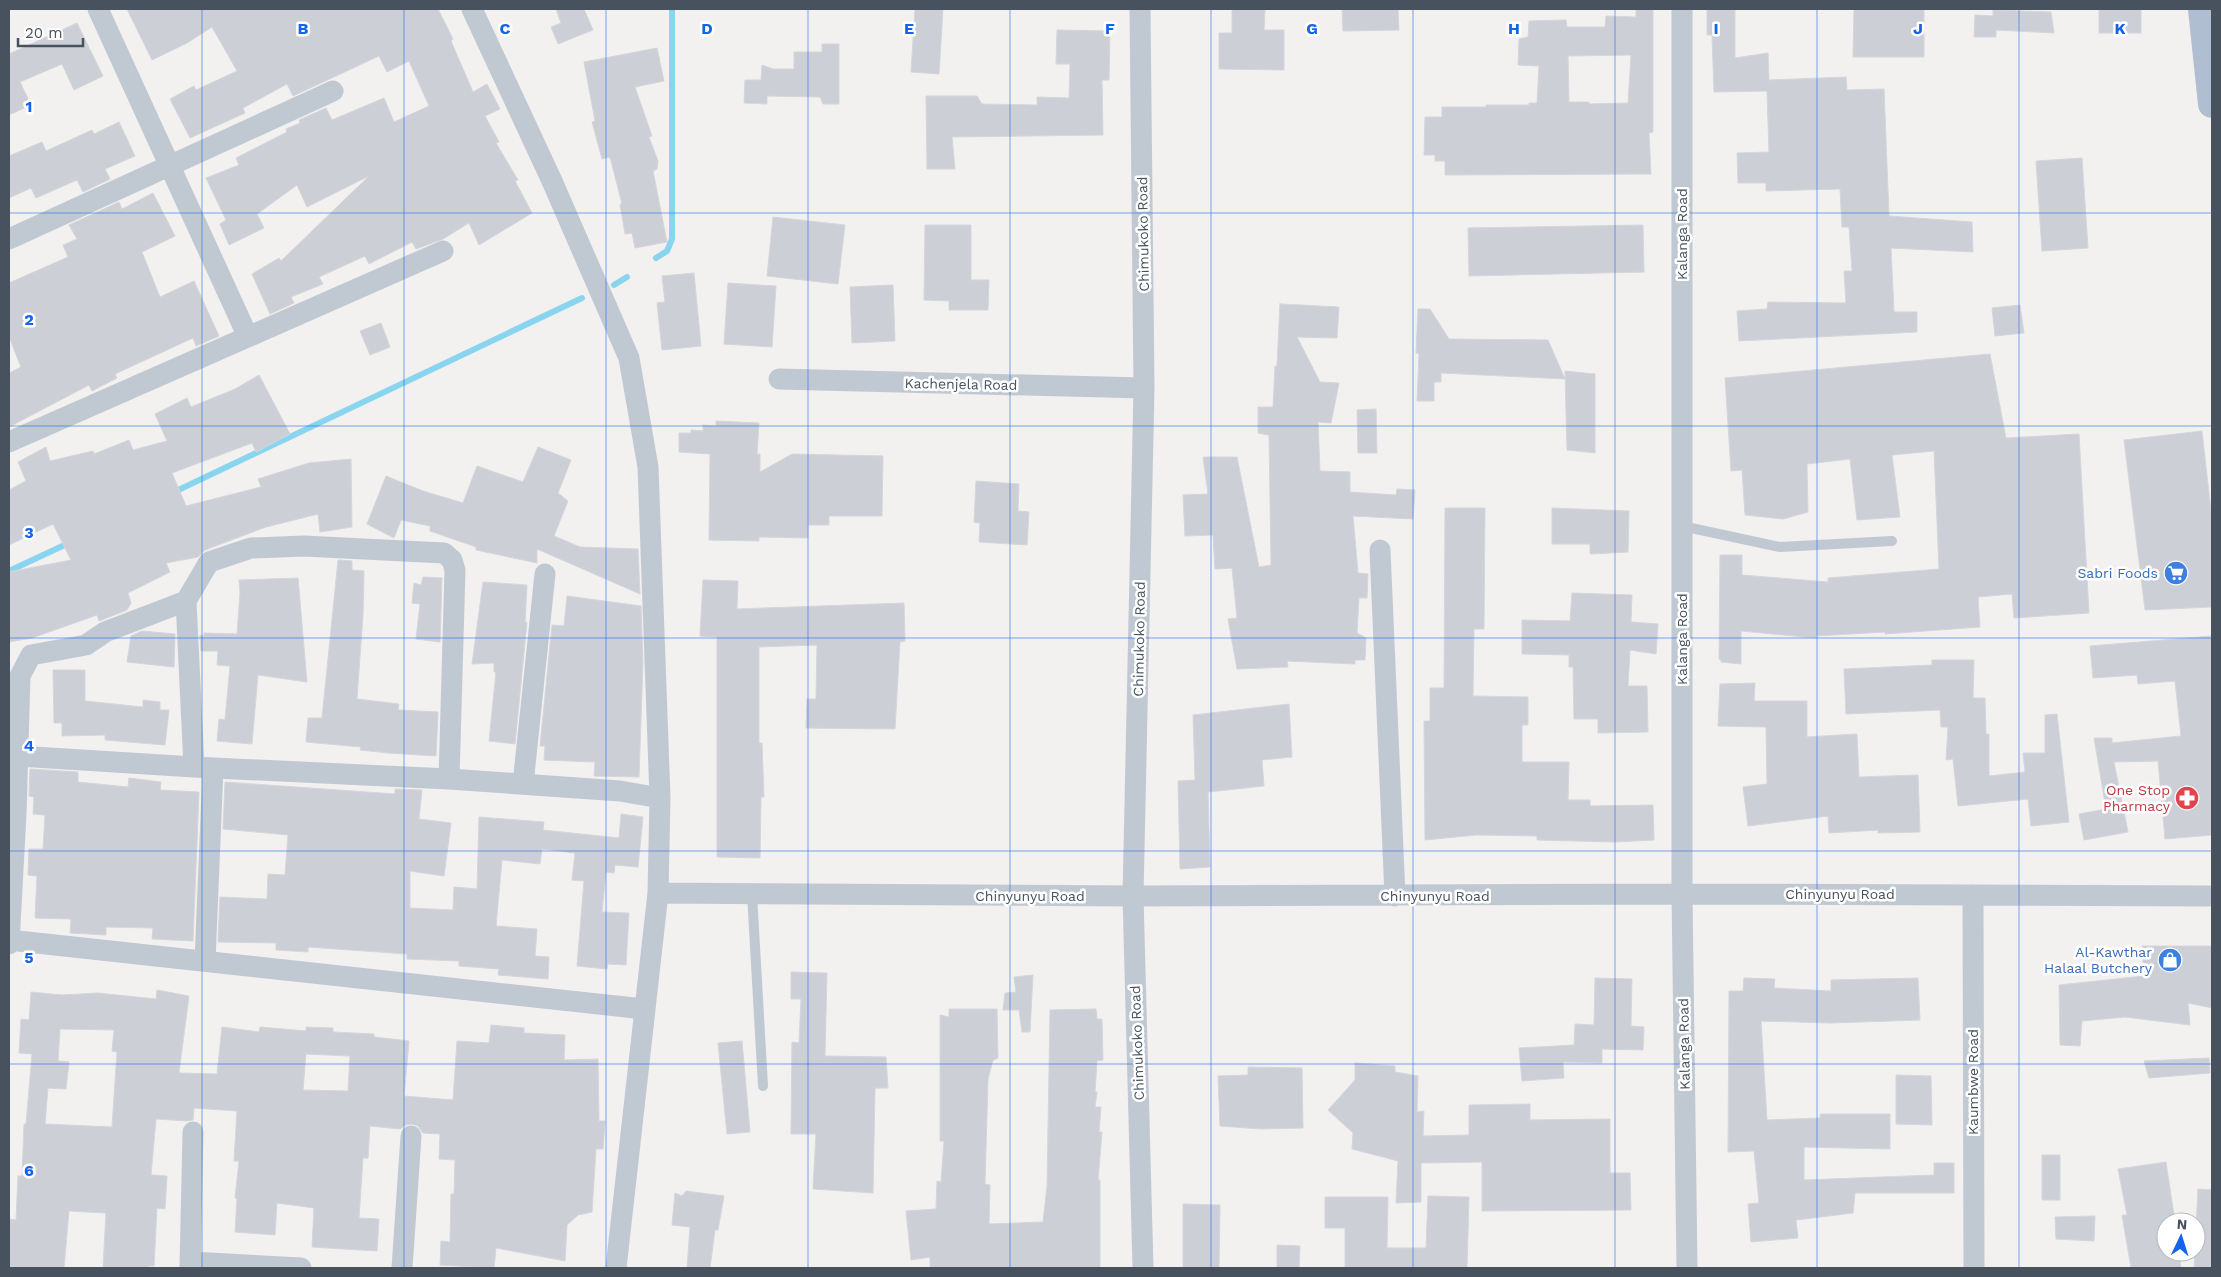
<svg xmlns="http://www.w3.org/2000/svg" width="2221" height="1277" font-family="'Work Sans',sans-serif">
  <rect width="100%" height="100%" fill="#f3f0f0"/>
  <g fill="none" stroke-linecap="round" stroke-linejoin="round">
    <!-- stream -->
    <path stroke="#89d5f0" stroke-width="6" d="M656,258l11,-7 5,-12v-230
      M614,285l13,-8
      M172,493l410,-195
      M9,571l62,-29"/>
  </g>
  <!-- building -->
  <path fill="#cccfd5" stroke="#d4d6dc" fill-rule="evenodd" d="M127,9h311l15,30 -2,2 22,51 14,-8 13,25 -15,7 14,26 -3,1 22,37 -3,1 17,32 -53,32 -10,-22 -26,16 -27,10 -4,-7 -43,22 -4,-8 -46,21 4,7 -32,13 3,6 -24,11 -18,-40 27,-16 2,3 88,-85 -62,31 -10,-22 -40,29 7,14 -35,17 -9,-21 6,-4 -20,-42 33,-13 -3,-7 51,-26 -1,-3 14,-6 -1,-3 27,-12 6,12 52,-22 10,24 35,-16 -20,-45 -22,11 -8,-16 -86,40 -6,-12 -44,24 2,5 -55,25 -20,-39 24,-13 2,4 41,-19 -25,-44 -25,16 -35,17z
    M556,9h28l9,21 -35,14 -7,-17 10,-4z
    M915,9h28l-4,65 -28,-2z
    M1232,9h33l-1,21h20v40l-65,-1v-36h13z
    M1342,9h56l1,21 -56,1z
    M1636,9h17v123l-4,1 2,41 -206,1v-14h-10v-6h-11l1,-38h17v-10h44v-2h43v-2h8l2,-37 -21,-1 1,-26 9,-2 1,-16 37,-1 1,7h38l1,-11 30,1zM1631,55l-3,48 -39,1v-2h-20l-1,-46z
    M1707,9h28v49l33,-5 1,27 77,-3 1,13 37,-1 5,127 83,6 1,30 -82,-4 3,64h23v20l-178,9 -2,-30 30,-2 1,-7 78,1 -2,-32h8l-3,-44h-7l-2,-38 -74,2v-8h-28l-1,-30 32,-1 -2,-61 -53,1 -2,-57h-5z
    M1854,9h70v48h-71z
    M2099,9h42v24h-42z
    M1993,10l58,2 3,21 -58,-3v7h-22l1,-22 18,1z
    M77,23l26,53 -29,14 -12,-26 -42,18 11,23 -22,10v-61z
    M1057,30l53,1 -1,49h-7l1,55 -151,2 3,32h-28l-1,-73h51l5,8 55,1v-8l32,1 1,-34h-14z
    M822,44h17v60h-16l-3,-7 -53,-1v8l-23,-1 1,-23h16l1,-15 11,4h21v-17h28z
    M657,48l7,33 -29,6 17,49 -3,1 9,24 -1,8 -4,2 14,71 -32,6 -3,-15 -7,1 -5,-30h2l-12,-47 -8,2 -10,-37 3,-1 -11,-59z
    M119,122l16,34 -30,13 5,10 -27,13 -6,-12 -41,18 -5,-10 -22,10v-42l33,-14 4,9 46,-21 2,4z
    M2082,158l6,90 -46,3 -6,-90z
    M153,193l22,43 -33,16 18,45 34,-16 25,55 -23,10 -3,-8 -78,36 2,4 -25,13 -3,-6 -80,42v-54l12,-6 -12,-30v-54l59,-26 -5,-12 14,-6 -8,-14 50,-23 3,7z
    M773,217l72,8 -7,59 -71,-8z
    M925,225h46v55h18l-1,30h-39v-9l-25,-1z
    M1643,225l1,47 -175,4 -1,-48z
    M694,273l7,73 -39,4 -5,-47 8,-1 -3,-26z
    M728,283l48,3 -4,61 -48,-3z
    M893,285l2,56 -43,2 -2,-56z
    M1280,303l1,1 58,3 -2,31 -40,-1 23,45 19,1 -8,40 -13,-1 2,49 30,1v20l46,3 1,-6 18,1 -2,29 -60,-3 5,57 10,1 -1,24h-8l-2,35 9,5 -1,22h-10v4l-68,-3 1,6 -51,2 -9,-50 9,-1 -5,-50 -17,1 -2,-34 -28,1 -2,-41 25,-1 -5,-37h34l22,110 12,-2 -2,-130 -11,-2v-26h15l2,-41h2z
    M2020,305l4,28 -29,3 -3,-28z
    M1418,309h12l19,30 99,1 17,39 -124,-6v9h-7v19h-17l2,-47 -3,-1z
    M381,323l9,24 -20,8 -10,-24z
    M1990,354l16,84 73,-4 10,179 -75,5 -2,-24 -34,3 2,30 -95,7v-2l-69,4v2l-75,-7v33l-20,-2v-2l-2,-1 1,-104h22v20l86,7v-4l111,-9 -5,-118 -42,4 8,62 -43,3 -7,-61 -43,5 1,48 -25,7 -38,-4 -3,-45 -11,1 -6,-93z
    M1565,371l30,3v79l-28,-3z
    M259,375l31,59 -34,18 -4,-9 -80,30 14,33 75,-19 -3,-8 51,-16 42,-4 1,68 -32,5 -2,-18 -52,13 -61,23 -7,7 -32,6 4,9 -42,21 3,10 -4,7 -28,11 -2,-6 -65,23 -23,4v-70l62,-12 -18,-36 -44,21v-55l17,-9 -8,-19 28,-15 4,14 43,-10 1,3 35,-14 4,10 34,-9 -12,-27 32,-16 4,9 44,-18z
    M1376,409l1,44h-19l-1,-43z
    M716,421l43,2 -2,31h3v18l32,-18 91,2 -1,60h-53v9h-21v13l-49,-1v4l-50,-1 1,-86 -31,-2v-19h12v-3l12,1v-6l13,1z
    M2202,431l10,89v87l-67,3 -21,-170z
    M538,447l33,13 -13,33 10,8 -14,35 26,11 58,2 2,45 -103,-45v14l-61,-13v-3l-46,-16v-5l-29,-6 -7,18 -27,-14 19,-48 37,15 40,12 14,-37 46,16z
    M976,481l43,3 -1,27 11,1 -2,33 -48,-3 1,-19 -6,-1z
    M1445,508h40l-1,121h-10l-1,67 55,1v28h-6v37h47l-1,38h22v6l63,-1 1,35 -40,2 -77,-2v-4l-61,-1 -51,5 -1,-119h6v-33h14z
    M1552,508l77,3 -1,41 -38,2v-10h-38z
    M338,560l14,1v9l12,1 -1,44 -6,84 42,5 -1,6 40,2 -2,44 -48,-3 -28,-3 1,-3 -55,-5 2,-24h14z
    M423,577l19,1 -2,64 -24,-3 4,-35 -8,-1 2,-20 7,2z
    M298,578l9,104 -49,-7 -6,69 -35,-3 2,-22 6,1 5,-54 -13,-1 1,-14h-17l-1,-16 4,1v-3l33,1 3,-41 -1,-13z
    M703,580l35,1 -1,28 167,-6 1,38 -5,1 -5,87 -89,-1 1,-29h9l1,-54 -58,2v96h3l2,54h-3l-1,61 -43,-1v-220l-17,-1z
    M483,582l44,3 -2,37h2l-12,122 -26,-3 7,-69h-2v-9l-22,1z
    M1572,593l60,2 -1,27 27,2 -2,30 -26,-4 -2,36h19l1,46 -50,1v-14h-24l-1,-52h-4v-12l-47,-1v-34l48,1z
    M567,596l74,10 2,57 -4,114 -45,-1 1,-14 -51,-2 1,-14h-5l12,-121 12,1z
    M142,631l33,3 -1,33 -47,-5 4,-26z
    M2212,636v199l-47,4 -7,-78 -44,1 14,70 -44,8 -5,-26 27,-5 -12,-71h18v5l69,-7 -6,-55 -37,3 -1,-9 -44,3 -3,-32z
    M1932,660h42l-1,38h12l1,36h3v42l36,-4 -2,-19h22v-38l12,-1 12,108 -38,4 -3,-27 -70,7 -5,-47 -7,1 2,-33h-7l-1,-17 -94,4 -2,-45 88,-4z
    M53,670h32v31l58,6v-7l17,2v8h9l-4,35 -60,-5v-5l-43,1v-13h-8z
    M1755,683l-1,18h53v36l50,-3 2,43 59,-2 2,57 -42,1v-3l-49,3 -1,-17 -80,10 -5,-39 24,-3 -1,-57 -48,-1 2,-42z
    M1289,704l3,53 -30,3 2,26 -56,6 2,75 -30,2 -2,-88 17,-1 -2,-65z
    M30,769l48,3v10l50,5 1,-9 32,4 -1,8 39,2 -6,149 -41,-2 1,-11 -47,-1v8l-36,-2 1,-14 -36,-1 2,-42 -9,-1 1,-26h14l2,-34 -12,-1 1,-17 -5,-1z
    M225,782l170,12v-5l27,1 -3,29 32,4 -7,53 -34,-5v37l43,2 1,-23 23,2 2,-72 65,5 -1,8 76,8 2,-24 22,3 -5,50 -23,-2 -1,8 -8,-1 -4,40 27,1 -3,52 -18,-1 -1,5 -30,-3 7,-85 -12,-1 3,-27 -33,-4 -2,15 -38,-4 -6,66 41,3 -2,27 14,1 -1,22 -50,-4 1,-6 -40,-3v-5l-52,-2v-5l-99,-7v5l-32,-2v-7l-58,-1 2,-45 47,2 1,-25 17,1 3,-40 -65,-6z
    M2142,946h70v62l-24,-5 2,22 -65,-8 -43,4 -2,25 -20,-1 -1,-60 85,-9z
    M791,972l36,1 -2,83 61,1 2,31h-13l-2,105 -60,-4 3,-55h-25l1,-92 7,1 2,-44h-10z
    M1033,975l-3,57h-8l-3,-22h-16l2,-17 11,-1 -2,-15z
    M1595,978l37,1 -1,47 13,1 -1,23 -41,-1v14l-39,-1 1,16 -42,3 -3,-33 55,-3 1,-21 19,1z
    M1744,978l31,1 -1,9 57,3v-11l87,-2 2,42 -89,3 -70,-2 6,99 53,-2v-4h70v35l-86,-2v33l130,-5v-12h20v30h-99l-2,20 -57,7 2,18 -47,4 -3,-38 11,-1 -5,-52 -26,1 1,-161h14z
    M157,990l32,6 -10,77 38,1 5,-47 37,5 1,-5 46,4v-4l27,1v4l41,2v3l35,4 -5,55 49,4 4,-59 32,2 2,-18 33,3v5l41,2 -1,25 34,-1 1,62h6l-2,28h-7l-4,63 -14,3 -11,10 -2,36 -69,-13 -2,20 -54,-3 1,-24 9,1 1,-48h3l1,-34 -16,-1 1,-25 -17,-1 -5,-7 -6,-2 -6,1 -6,4 -30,-3 -2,32h-5l-4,60 20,1 -2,32 -65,-4 2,-39 -37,-5 -2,32 -40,-3 2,-33 -2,-1 4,-37h-5l3,-50 -43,-3 -1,12 -6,1 -31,-2 -5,56 16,1 -2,33 -8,-1 -3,58h-5l-1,2h-45l3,-55 -37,-2 -5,57h-55v-49l7,1 2,-44h4l2,-52h2l6,-70 -13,-1 2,-34 8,1 2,-28 31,3 36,-2 58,6zM60,1029l54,1 -2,21 5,1 -5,75 -67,-3 3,-36 18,1 3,-27 -11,-1zM306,1054l44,2 -2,35 -45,-1z
    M949,1009h48l1,49 -5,2 -5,19 -3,105 5,1 -1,39 54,-2 4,-36 3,-176 46,-1 1,10h5l1,41 -6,1 -2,31h2l-2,15h6l-2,25h3l-4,48h2v88h-170v-11l-19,3 -5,-49 30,-2 1,-28 4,1 3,-41h-4v-126l9,2z
    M742,1041l8,91 -23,2 -9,-91z
    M2209,1058l1,15 -61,5 -5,-17z
    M1355,1063l40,3v6l23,4 -1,36 7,-1 -1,25 46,-1v-30l61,-1v16l80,-1v54h20l1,37 -149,1v-49l-61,1v39l-25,1 2,-42 -46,-12 1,-16 -25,-23 27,-30z
    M1248,1067l54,1 1,60 -42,1 -41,-3 -2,-50 30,-1z
    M1896,1075l35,1 1,49 -36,-1z
    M2042,1155h18v45h-18z
    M2166,1162l9,60h-9v30h13l2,16h-50l-9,-53h5l-9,-46z
    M2198,1189l14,1v78h-18z
    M686,1191l38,5 -6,34h-3l-5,38h-23l3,-41 -18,-2 3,-32 7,3z
    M1428,1196l41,1 -2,71h-122v-40h-20v-31h63l-1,51h39z
    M1183,1204l37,1 -1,63h-36z
    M2095,1216l-1,25 -38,-2 -1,-22z
    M1277,1245l23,1 -1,22h-22z"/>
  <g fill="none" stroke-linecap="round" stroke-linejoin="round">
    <!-- lane -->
    <path stroke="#c0c9d2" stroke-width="10" d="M1682,526l98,21 112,-6
      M752,894l11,192"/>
    <!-- street -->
    <path stroke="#c0c9d2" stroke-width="21" d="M98,9l150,328
      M472,9l80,172 77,177 19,109 12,331 -2,95 -42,375
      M1140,9l4,379 -11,508 10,372
      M1682,9v885l5,374
      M9,239l324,-148
      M779,379l365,9
      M9,442l434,-191
      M1380,550l15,346
      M18,756l176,11
      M449,779l6,-209 -3,-10 -8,-7 -140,-7 -53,2 -42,14 -23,39 8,166 255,12 171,12 40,7
      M523,784l22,-210
      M658,893l475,3 549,-2 530,2
      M1973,895l1,373
      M9,940l635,69
      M9,944l7,-130 4,-138 11,-21 55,-10 19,-13 81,-31
      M205,961l8,-193
      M191,1262l110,6
      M190,1268l3,-136
      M402,1268l9,-132"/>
    <!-- primary -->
    <path stroke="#afbed0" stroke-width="28" d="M2202,9l10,95"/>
  </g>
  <!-- grid -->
  <path fill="none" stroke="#1265eb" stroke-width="1" stroke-opacity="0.55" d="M202,9v1259M404,9v1259M606,9v1259M808,9v1259M1010,9v1259M1211,9v1259M1413,9v1259M1615,9v1259M1817,9v1259M2019,9v1259M9,213h2203M9,426h2203M9,638h2203M9,851h2203M9,1064h2203"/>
  <!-- icons -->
  <defs>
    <g id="supermarket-disc" transform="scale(1.25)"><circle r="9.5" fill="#3f7fe0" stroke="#fff"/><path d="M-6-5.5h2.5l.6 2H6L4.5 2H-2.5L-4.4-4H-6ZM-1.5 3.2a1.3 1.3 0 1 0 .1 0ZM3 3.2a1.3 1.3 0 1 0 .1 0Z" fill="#fff"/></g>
    <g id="pharmacy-disc" transform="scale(1.25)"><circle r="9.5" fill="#e0444e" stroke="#fff"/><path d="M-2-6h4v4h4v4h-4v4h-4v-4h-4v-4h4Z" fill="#fff"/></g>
    <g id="shop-disc" transform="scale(1.25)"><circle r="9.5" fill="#3f7fe0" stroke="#fff"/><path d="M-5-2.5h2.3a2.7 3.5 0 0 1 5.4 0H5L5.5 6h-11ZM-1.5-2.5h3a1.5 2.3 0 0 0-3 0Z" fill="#fff"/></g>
  </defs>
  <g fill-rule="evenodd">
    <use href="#supermarket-disc" x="2176" y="573"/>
    <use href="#pharmacy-disc" x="2187" y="798"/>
    <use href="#shop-disc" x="2170" y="960"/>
  </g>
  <g text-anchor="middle" stroke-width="5" stroke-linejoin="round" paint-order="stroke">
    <!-- street labels -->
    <g font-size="14" fill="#47525e" stroke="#fff">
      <text transform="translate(1143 234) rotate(-91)" y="5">Chimukoko Road</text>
      <text transform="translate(1682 234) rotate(-90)" y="5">Kalanga Road</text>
      <text transform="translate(961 384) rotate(1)" y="5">Kachenjela Road</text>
      <text transform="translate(1139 639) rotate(-89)" y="5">Chimukoko Road</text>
      <text transform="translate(1682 639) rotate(-90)" y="5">Kalanga Road</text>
      <text x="1840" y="899">Chinyunyu Road</text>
      <text x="1030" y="901">Chinyunyu Road</text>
      <text x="1435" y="901">Chinyunyu Road</text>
      <text transform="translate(1137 1043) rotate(-92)" y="5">Chimukoko Road</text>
      <text transform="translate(1684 1044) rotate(-91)" y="5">Kalanga Road</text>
      <text transform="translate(1973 1082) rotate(-90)" y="5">Kaumbwe Road</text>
    </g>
    <!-- shop labels -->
    <g font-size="14" fill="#366cbe" stroke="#fff" text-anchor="end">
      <text x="2158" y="578">Sabri Foods</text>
      <text x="2152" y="957">Al-Kawthar<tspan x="2152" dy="16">Halaal Butchery</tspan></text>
    </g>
    <!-- health labels -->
    <g font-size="14" fill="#be3a42" stroke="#fff" text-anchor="end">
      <text x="2170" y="795">One Stop<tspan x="2170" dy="16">Pharmacy</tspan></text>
    </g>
  </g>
  <g font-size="16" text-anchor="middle" font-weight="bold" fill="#1265eb" stroke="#fff" stroke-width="5" stroke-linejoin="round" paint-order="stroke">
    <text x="303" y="34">B</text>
    <text x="505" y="34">C</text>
    <text x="707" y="34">D</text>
    <text x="909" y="34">E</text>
    <text x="1110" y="34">F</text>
    <text x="1312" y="34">G</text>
    <text x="1514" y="34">H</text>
    <text x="1716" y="34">I</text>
    <text x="1918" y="34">J</text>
    <text x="2120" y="34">K</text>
    <text x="29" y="112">1</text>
    <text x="29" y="325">2</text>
    <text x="29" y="538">3</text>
    <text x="29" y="751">4</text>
    <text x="29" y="963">5</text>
    <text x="29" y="1176">6</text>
  </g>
  <!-- border -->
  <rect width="2221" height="1277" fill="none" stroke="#47525e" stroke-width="20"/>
  <!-- north arrow -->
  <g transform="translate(2181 1237) rotate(4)"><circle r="24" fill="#ffffff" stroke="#b5babf"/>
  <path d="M0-4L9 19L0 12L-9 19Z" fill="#1265eb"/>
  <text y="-8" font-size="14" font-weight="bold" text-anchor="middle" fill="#47525e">N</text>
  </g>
  <!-- scale -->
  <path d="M18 38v8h65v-8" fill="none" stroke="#47525e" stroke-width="2.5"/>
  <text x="25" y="38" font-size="15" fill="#47525e" stroke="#ffffff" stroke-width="4" paint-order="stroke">20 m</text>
</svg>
